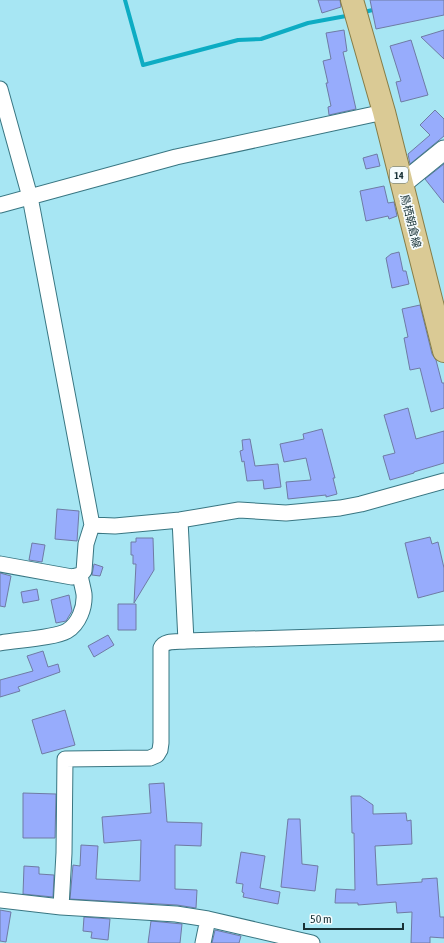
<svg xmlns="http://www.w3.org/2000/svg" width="444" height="943" font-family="'Asap Condensed','Noto Sans JP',sans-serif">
  <rect width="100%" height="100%" fill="#a7e6f3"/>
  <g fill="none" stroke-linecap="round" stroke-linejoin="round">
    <!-- stream -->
    <path stroke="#0dacc3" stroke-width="4" d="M125,0l18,65 95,-25 23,-1 47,-16 38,-7
      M364,12l13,-3"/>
  </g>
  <!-- building -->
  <path fill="#97acfc" stroke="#6f7ba4" d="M318,0h22l1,7 -19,6z
    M370,0h74v15l-68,14z
    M344,30l3,21 -4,1 13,57 -27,6 -1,-8 3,-1 -5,-23h2l-5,-22 8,-2 -5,-26z
    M444,30v29l-23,-22z
    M411,40l17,55 -27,7 -5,-20 5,-1 -11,-35z
    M435,110l9,9v17l-34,28 -2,-10 22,-19 -10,-10z
    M377,154l3,12 -14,3 -3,-11z
    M444,164v39l-19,-24z
    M384,186l4,17 6,-1 3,14 -8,3 -1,-3 -22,5 -6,-30z
    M399,252l4,19h3l3,13 -17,4 -6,-30 5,-4z
    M420,305l12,49 4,6 6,23h2v25l-13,4 -11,-44 -10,2 -6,-32 4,-1 -6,-28z
    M408,408l8,31 28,-8v32l-30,9v1l-24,7 -7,-24 12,-3 -11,-38z
    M322,429l13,49h-2l4,16 -11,3v-2l-38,4 -2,-17 25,-2 -5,-22 -22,4 -4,-18 24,-5 -1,-5z
    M250,439l5,27 23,-2 3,23 -17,2 -1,-9 -16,1 -3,-20 -2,1 -2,-11 3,-1 -1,-10z
    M57,509l22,2 -2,30 -22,-2z
    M430,537l2,7 6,-2 6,26v23l-26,7 -13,-55z
    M136,538h17l1,32 -20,33 2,-39h-3v-9h-2v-13h5z
    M32,543l13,2 -3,17 -13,-2z
    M94,564l9,3 -3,9 -8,-1z
    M0,573l11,3 -6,31 -5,-1z
    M37,589l2,11 -16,3 -2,-11z
    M69,595l3,16 -6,10 -10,2 -5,-23z
    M118,604h18v26h-18z
    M108,635l6,10 -20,12 -6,-11z
    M43,651l5,16 10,-3 2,8 -42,15 2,4 -20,6v-17l33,-9 -6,-15z
    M65,710l10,35 -33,9 -10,-34z
    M164,783l3,39 35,1 -1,23 -26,-1v44l22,1 -1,18 -19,-3 -107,-6 3,-34 7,1 1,-21 17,1 -2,33 44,2 1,-41 -37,3 -2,-26 49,-4 -2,-29z
    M23,793l33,1 -1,44h-32z
    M351,796h9l13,9v9l33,-1 1,8 4,-1 1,24 -37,2 2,39 45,-3v-3l15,-1 3,39h4v21l-14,-1v6h-19l1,-31 -15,1 -1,-11 -38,3v-2h-23l1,-14 19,1 -1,-57h-2z
    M288,819h12l2,45 16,2 -3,25 -34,-4z
    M241,852l24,4 -5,32 20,4 -2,12 -35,-7 1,-4 -2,-1 1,-8 -7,-1z
    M24,866l15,1v7l15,1 -1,22 -30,-3z
    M0,910l11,2 -5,30 -6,-1z
    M84,917l26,2 -2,21 -17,-2 1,-6 -9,-1z
    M151,921l31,3 -2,19h-32z
    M215,930l26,6 -2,7h-27z"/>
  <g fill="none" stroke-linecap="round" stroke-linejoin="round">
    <!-- minor casing -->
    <g stroke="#397682" stroke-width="17">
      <path id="minor" d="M0,89l30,108 62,328 -6,19 -2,27 -4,4 -8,2 -72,-13
        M0,205l176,-48 208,-45
        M180,520l6,121
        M92,525l23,1 65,-6 59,-10 47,3 54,-5 21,-4 83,-23
        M0,643c16,-3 55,-5 67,-12 12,-7 18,-24 17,-37 -1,-6 -3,-13 -4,-19
        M0,900l61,7 115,7 32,5 104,24
        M61,907l3,-54 1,-94 85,-1 7,-3 3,-5 1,-7v-95c3,-8 17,-6 25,-7l258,-8
        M203,943l5,-24"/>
    </g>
    <!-- tertiary casing -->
    <g stroke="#397682" stroke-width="21">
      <path id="tertiary" d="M402,184l42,-34"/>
    </g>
    <!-- primary casing -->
    <g stroke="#867d47" stroke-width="24">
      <path id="primary" d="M352,0l32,112 60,239"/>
    </g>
    <!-- minor -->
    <use href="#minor" stroke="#fff" stroke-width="15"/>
    <!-- tertiary -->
    <use href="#tertiary" stroke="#fff" stroke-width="19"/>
    <!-- primary -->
    <use href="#primary" stroke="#daca95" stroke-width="22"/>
  </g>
  <g text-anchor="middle" stroke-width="3.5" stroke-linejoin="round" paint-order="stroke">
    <!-- shield labels -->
    <rect fill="#f6fcfd" stroke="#5b6f72" stroke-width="1" x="390" y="167" width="18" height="16" rx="3"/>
    <g font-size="10" font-weight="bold" fill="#183237">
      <text x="399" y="179">14</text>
    </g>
    <!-- street labels -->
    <g font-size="11" fill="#183237" stroke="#f6fcfd">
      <text transform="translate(411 221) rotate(76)" y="4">鳥栖朝倉線</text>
    </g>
  </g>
  <!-- scale -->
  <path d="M304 923v6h99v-6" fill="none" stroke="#183237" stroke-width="2"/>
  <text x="310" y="923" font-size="12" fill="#183237" stroke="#f6fcfd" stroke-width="3" paint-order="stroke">50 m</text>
</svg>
